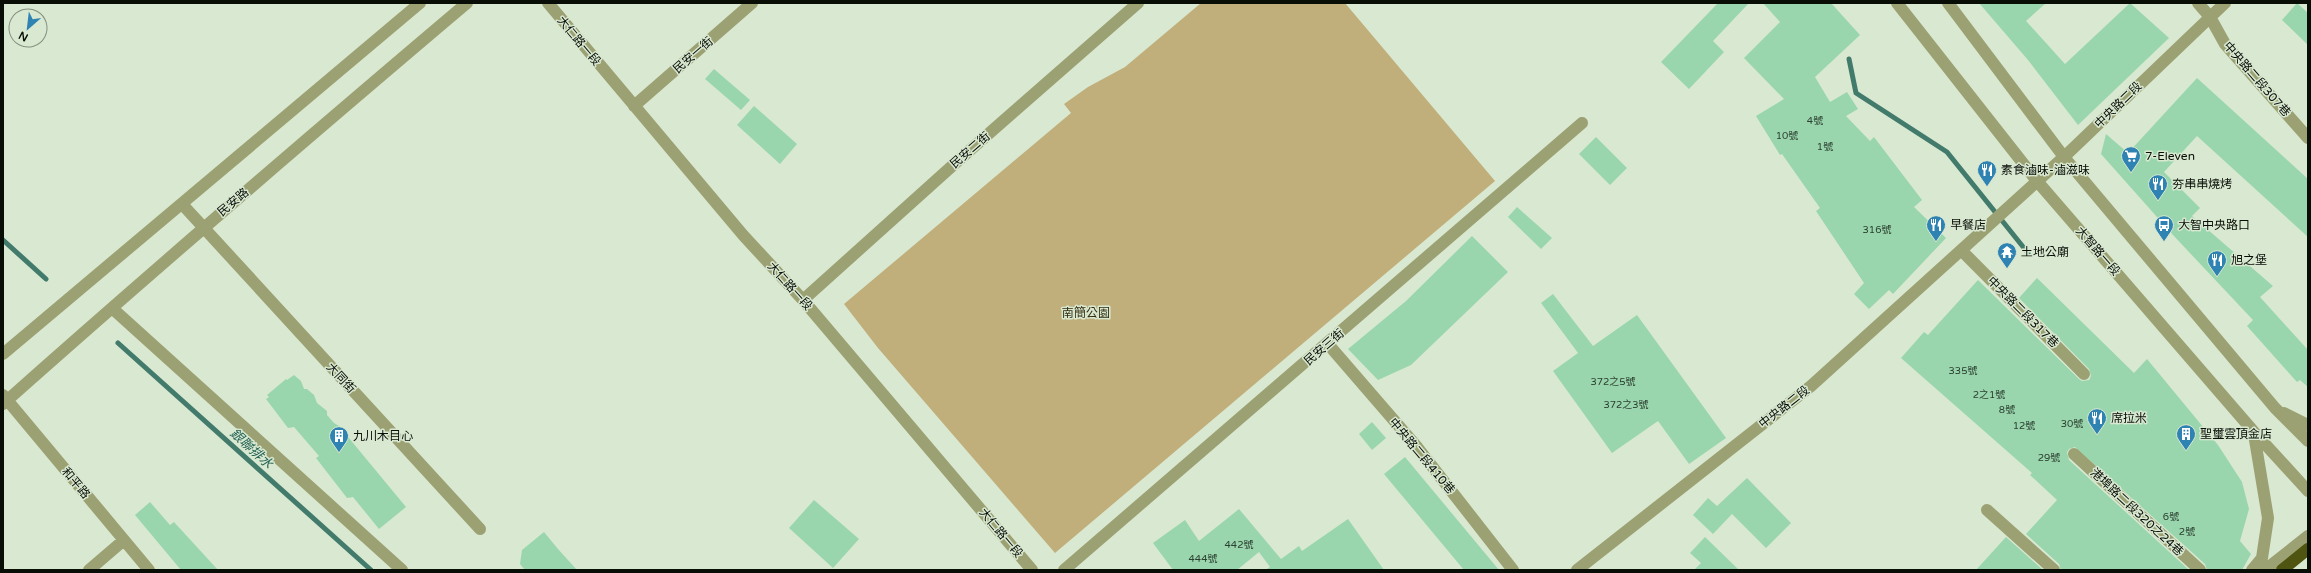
<svg xmlns="http://www.w3.org/2000/svg" width="2311" height="573" font-family="'Varela Round','Noto Sans TC',sans-serif">
  <rect width="100%" height="100%" fill="#d9e8d1"/>
  <!-- green -->
  <path fill="#c0af7b" d="M1201,3h144l150,178 -440,372 -177,-205 -34,-44 227,-191 -7,-9 24,-17 37,-20z"/>
  <g fill="none" stroke-linecap="round" stroke-linejoin="round">
    <!-- stream -->
    <path stroke="#427b6b" stroke-width="5" d="M1849,59l7,34 91,59 81,101
      M3,240l43,39
      M118,343l253,227"/>
  </g>
  <!-- building -->
  <path fill="#99d6ad" d="M1718,3h31l-36,38 11,11 -35,37 -28,-27z
    M1763,3h68l29,32 -45,42 15,25 17,-10 11,17 -12,7 24,25 4,-4 48,63 -8,7 32,31 -53,56 -4,-4 -20,19 -15,-15 10,-11 -48,-72 4,-3 -38,-54 -2,1 -24,-39 28,-17 -40,-41 36,-36z
    M1979,3h67l-20,18 39,43 65,-61 39,35 -91,87 -50,-65z
    M2297,3l11,10v32l-26,-25z
    M714,69l36,31 -9,10 -36,-31z
    M2197,78l111,101v58l-111,-101 -33,36 36,36 -8,8 81,70 -13,11 48,53v37l-8,-7 -3,2 -50,-56 6,-6 -80,-85 -72,-81 5,-20 22,19z
    M754,106l43,38 -17,20 -43,-39z
    M1596,137l31,31 -17,17 -31,-31z
    M1517,207l35,31 -11,11 -33,-32z
    M1472,236l36,36 -97,93 -33,15 -30,-31 58,-48z
    M2037,278l97,95 13,-14 71,86 24,37 7,27 -9,32 11,13 -9,16h-35l-2,-6 -130,-117 -6,2 -2,3 2,8 120,110h-128l-2,-6 -33,-30 31,-34 -27,-25 2,-2 -131,-115 23,-26 4,3 50,-55 101,99 3,2 7,-1 2,-4 -2,-7 -70,-71z
    M1553,294l40,52 44,-31 89,123 -37,26 -31,-43 -46,32 -59,-82 25,-18 -37,-50z
    M294,375l7,6 3,8h3l7,6 3,8 10,8v4l7,8 5,3 67,81 -27,22 -26,-32 -6,1 -31,-40 3,-2 -25,-29 -6,1 -22,-29 3,-2 -2,-2 19,-16 1,1z
    M1372,422l14,16 -14,12 -13,-16z
    M1405,457l94,113h-35l-80,-96z
    M1747,478l44,45 -25,25 -34,-34 -19,20 -20,-19 15,-17 9,8z
    M814,500l45,39 -26,29 -44,-40z
    M150,502l20,23 4,-3 44,48h-37l-46,-55z
    M1239,509l42,50 18,-13 3,5 46,-32 36,51h-119l5,-3 -11,-15 -22,18h-64l-20,-27 32,-23 14,21z
    M544,532l14,17 19,21h-52l-5,-6 2,-14z
    M1705,537l34,33h-45l7,-7 -11,-10z
    M2006,537l37,33h-67z"/>
  <g fill="none" stroke-linecap="round" stroke-linejoin="round">
    <!-- minor -->
    <path stroke="#9ca173" stroke-width="12" d="M548,3l195,232 60,65 229,270
      M1897,3l140,178 217,251 54,59
      M1948,3l116,154 211,251 33,33
      M2198,3l12,14 15,27 83,94
      M634,106l118,-103
      M182,204l298,325
      M1962,251l122,123
      M803,300l158,-142 177,-155
      M113,309l289,261
      M1328,344l89,103 96,123
      M3,354l417,-351
      M3,395l146,175
      M3,404c153,-136 308,-269 464,-401
      M2284,413l24,12
      M2074,454l126,116
      M1987,510l67,60
      M89,570l35,-30
      M1064,570l518,-447
      M1577,570l234,-184 253,-229 161,-154
      M2252,570l10,-12 6,-40 -14,-84
      M2265,570l43,-34"/>
    <!-- highway -->
    <path stroke="#4f5411" stroke-width="12" d="M2282,570l26,-21"/>
  </g>
  <!-- icons -->
  <defs>
    <g id="supermarket-pin" transform="scale(1)"><path d="M0 17L-7.5 6A9.5 9.5 0 1 1 7.5 6Z" fill="#2e83b3" stroke="#d9e8d1"/><path d="M-6-5.5h2.5l.6 2H6L4.5 2H-2.5L-4.4-4H-6ZM-1.5 3.2a1.3 1.3 0 1 0 .1 0ZM3 3.2a1.3 1.3 0 1 0 .1 0Z" fill="#fff"/></g>
    <g id="restaurant-pin" transform="scale(1)"><path d="M0 17L-7.5 6A9.5 9.5 0 1 1 7.5 6Z" fill="#2e83b3" stroke="#d9e8d1"/><path d="M-5-6h1v4h1v-4h1v4h1v-4h1v5L-1.5 .5V6h-2V.5L-5-1ZM5-6V6H3V1.5H1.5Q1.5-4 5-6Z" fill="#fff"/></g>
    <g id="bus-pin" transform="scale(1)"><path d="M0 17L-7.5 6A9.5 9.5 0 1 1 7.5 6Z" fill="#2e83b3" stroke="#d9e8d1"/><path d="M-5-6H5V4H4V6H2V4H-2V6H-4V4H-5ZM-3.5-4V0h7V-4ZM-3.5 1.2v1.5H-2V1.2ZM2 1.2v1.5H3.5V1.2Z" fill="#fff"/></g>
    <g id="temple-pin" transform="scale(1)"><path d="M0 17L-7.5 6A9.5 9.5 0 1 1 7.5 6Z" fill="#2e83b3" stroke="#d9e8d1"/><path d="M0-6L5-2H3V0L6.5 2.5H4V6H1.5V3h-3V6H-4V2.5H-6.5L-3 0V-2H-5Z" fill="#fff"/></g>
    <g id="building-pin" transform="scale(1)"><path d="M0 17L-7.5 6A9.5 9.5 0 1 1 7.5 6Z" fill="#2e83b3" stroke="#d9e8d1"/><path d="M-4-6H4V6H1V3H-1V6H-4ZM-2.5-4.3h1.7v1.8h-1.7ZM.8-4.3h1.7v1.8H.8ZM-2.5-1h1.7V.8h-1.7ZM.8-1h1.7V.8H.8Z" fill="#fff"/></g>
  </defs>
  <g fill-rule="evenodd">
    <use href="#supermarket-pin" x="2131" y="156"/>
    <use href="#restaurant-pin" x="1987" y="170"/>
    <use href="#restaurant-pin" x="2158" y="184"/>
    <use href="#restaurant-pin" x="1936" y="225"/>
    <use href="#bus-pin" x="2164" y="225"/>
    <use href="#temple-pin" x="2007" y="252"/>
    <use href="#restaurant-pin" x="2217" y="260"/>
    <use href="#restaurant-pin" x="2097" y="418"/>
    <use href="#building-pin" x="2186" y="434"/>
    <use href="#building-pin" x="339" y="436"/>
  </g>
  <g text-anchor="middle" stroke-width="3" stroke-linejoin="round" paint-order="stroke">
    <!-- number labels -->
    <g font-size="10" fill="#2c3f30">
      <text x="1815" y="124">4號</text>
      <text x="1787" y="139">10號</text>
      <text x="1825" y="150">1號</text>
      <text x="1877" y="233">316號</text>
      <text x="1963" y="374">335號</text>
      <text x="1613" y="385">372之5號</text>
      <text x="1989" y="398">2之1號</text>
      <text x="1626" y="408">372之3號</text>
      <text x="2007" y="413">8號</text>
      <text x="2072" y="427">30號</text>
      <text x="2024" y="429">12號</text>
      <text x="2049" y="461">29號</text>
      <text x="2171" y="520">6號</text>
      <text x="2187" y="535">2號</text>
      <text x="1239" y="548">442號</text>
      <text x="1203" y="562">444號</text>
    </g>
    <!-- street labels -->
    <g font-size="12" fill="#080d06" stroke="#d9e8d1">
      <text transform="translate(579 41) rotate(50)" y="4">大仁路一段</text>
      <text transform="translate(693 55) rotate(-41)" y="4">民安一街</text>
      <text transform="translate(2257 79) rotate(49)" y="4">中央路二段307巷</text>
      <text transform="translate(2118 105) rotate(-44)" y="4">中央路二段</text>
      <text transform="translate(970 150) rotate(-41)" y="4">民安二街</text>
      <text transform="translate(233 202) rotate(-40)" y="4">民安路</text>
      <text transform="translate(2098 251) rotate(49)" y="4">大智路一段</text>
      <text transform="translate(790 286) rotate(48)" y="4">大仁路一段</text>
      <text transform="translate(2023 312) rotate(45)" y="4">中央路二段317巷</text>
      <text transform="translate(1324 347) rotate(-41)" y="4">民安三街</text>
      <text transform="translate(341 378) rotate(47)" y="4">大同街</text>
      <text transform="translate(1784 407) rotate(-38)" y="4">中央路二段</text>
      <text transform="translate(1422 456) rotate(50)" y="4">中央路二段410巷</text>
      <text transform="translate(76 483) rotate(50)" y="4">和平路</text>
      <text transform="translate(2137 512) rotate(43)" y="4">港埠路二段320之24巷</text>
      <text transform="translate(1001 533) rotate(50)" y="4">大仁路一段</text>
    </g>
    <!-- poi labels -->
    <g font-size="12" fill="#080d06" stroke="#d9e8d1" text-anchor="start">
      <text x="2145" y="160">7-Eleven</text>
      <text x="2001" y="174">素食滷味-滷滋味</text>
      <text x="2172" y="188">夯串串燒烤</text>
      <text x="1950" y="229">早餐店</text>
      <text x="2178" y="229">大智中央路口</text>
      <text x="2021" y="256">土地公廟</text>
      <text x="2231" y="264">旭之堡</text>
      <text x="2111" y="422">席拉米</text>
      <text x="2200" y="438">聖璽雲頂金店</text>
      <text x="353" y="440">九川木目心</text>
    </g>
    <!-- park labels -->
    <g font-size="12" fill="#332b0e" stroke="#d9e8d1">
      <text x="1086" y="317">南簡公園</text>
    </g>
    <!-- water labels -->
    <g font-size="13" font-style="italic" fill="#236254" stroke="#d9e8d1">
      <text transform="translate(252 448) rotate(42)" y="5">銀聯排水</text>
    </g>
  </g>
  <!-- border -->
  <rect width="2311" height="573" fill="none" stroke="#080d06" stroke-width="8"/>
  <!-- north arrow -->
  <g transform="translate(28 28) rotate(208)"><circle r="19" fill="#d9e8d1" stroke="#859080"/>
  <path d="M0-3L7 15L0 10L-7 15Z" fill="#2e83b3"/>
  <text y="-6" font-size="11" font-weight="bold" text-anchor="middle" fill="#080d06">N</text>
  </g>
</svg>
